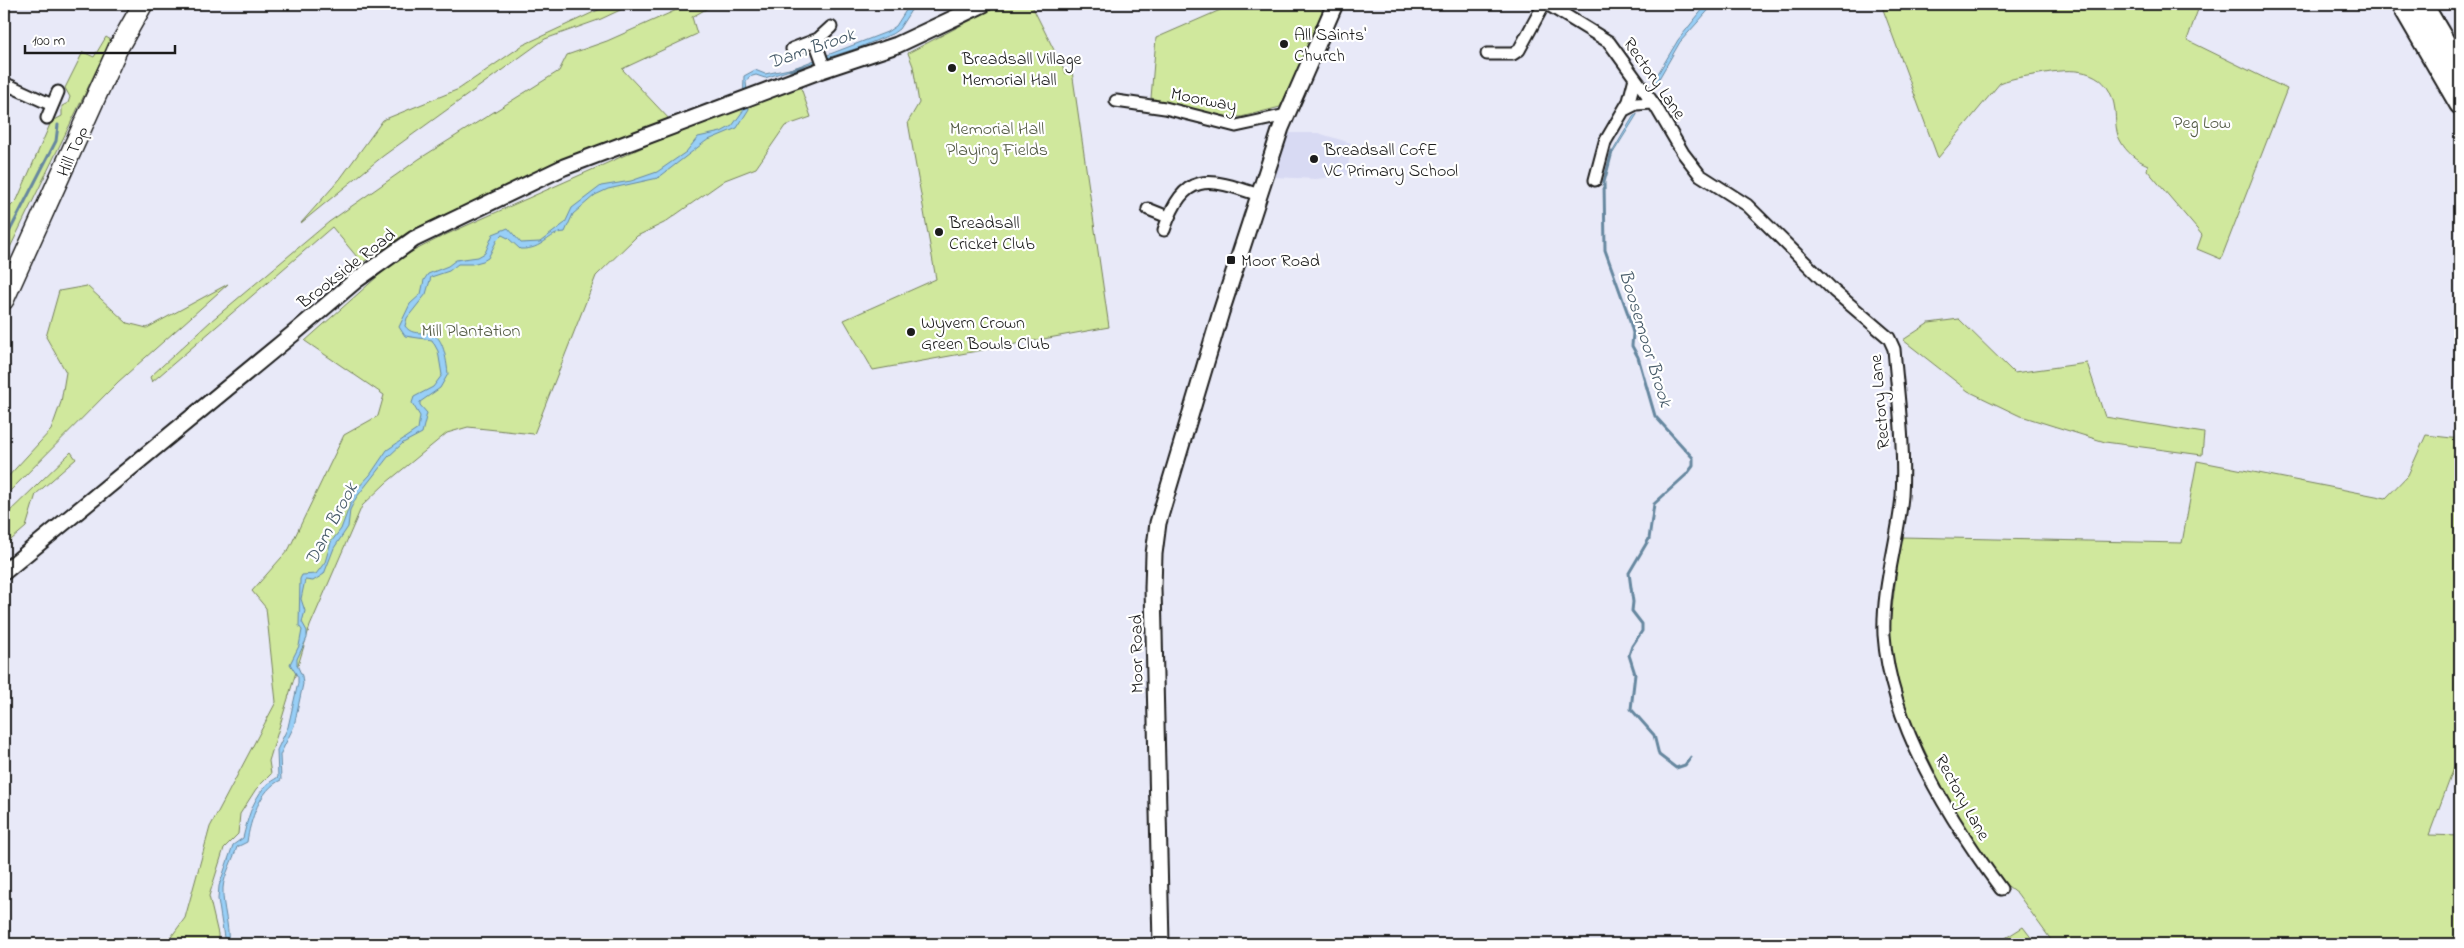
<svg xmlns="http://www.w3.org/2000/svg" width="2464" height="948" font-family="'Indie Flower',sans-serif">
  <rect width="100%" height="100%" fill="#e8e9f8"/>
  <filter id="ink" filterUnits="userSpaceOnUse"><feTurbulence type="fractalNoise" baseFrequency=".02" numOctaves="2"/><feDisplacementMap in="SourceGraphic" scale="10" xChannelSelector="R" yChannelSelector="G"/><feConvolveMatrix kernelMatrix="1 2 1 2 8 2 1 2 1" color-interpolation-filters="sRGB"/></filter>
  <g filter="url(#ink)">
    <!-- built -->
    <path fill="#d8daf3" d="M1288,133h30l33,10 -4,32 -31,4 -43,-2z"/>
    <!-- green -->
    <path fill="#d0e89d" stroke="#76825c" d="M611,4h22l-32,15 -56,20 -162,117 -82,67 39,-44 43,-59 76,-31 64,-44z
      M690,4h25l-23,13 5,17 -75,35 49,52 -110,39 -151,71 -48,32 -30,-36 -180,155 -2,-5 61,-56 118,-99 90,-63 140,-88 8,-16 40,-14z
      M1002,4h29l35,70 6,-3 37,256 -236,43 -29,-50 92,-41 -28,-157 11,-19 -6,-37 -5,-13z
      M1234,4h89l3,5 -46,98 -39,10 -23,-1 -67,-18 5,-60z
      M1881,4h319l-13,36 100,49 -66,170 -24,-10 5,-14 -55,-65 1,-5c-12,-5 -22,-13 -28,-25 -5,-9 -4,-20 -5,-30 -5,-40 -37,-43 -70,-37 -15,3 -31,4 -45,10l-62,75z
      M106,37l5,3 -107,220v-47l13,-13 34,-78 11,-6v-10l6,-3 2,-6 -5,-9 18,-36 11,5z
      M800,85l11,32 -26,9 -29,42 -31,12 -61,43 -27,13 -41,40 -62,158 -66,-7 -21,6 -61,50 -24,23 -52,120 -41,135 2,13 -15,15 -16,25 -2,20 -14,14 -15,48 9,38v10h-52l19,-26 25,-91 66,-125 -10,-94 -14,-17 37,-42 55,-114 34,-19 6,-21 -79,-54 91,-81 47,-24 234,-104z
      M228,284l-110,98 -114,115v-16l47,-51 10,-28 5,-30 -20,-35 13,-46 28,-5 40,37 20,5z
      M1959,319l55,54 73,-10 18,54 99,16 -2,22 -97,-13 -87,-27 -50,-24 -65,-51 26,-17z
      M2426,435l34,4v313l-31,83 31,1v108h-406l-37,-51 -13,-10 -47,-67 -42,-85 -29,-75 15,-119 281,6 15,-82 189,37 22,-23z
      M71,452l5,7 -40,35 -10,33 -22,19v-29z
      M2023,927l13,17h-34l2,-5z"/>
    <!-- water -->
    <path fill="#98cff7" stroke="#66879f" d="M910,4h5l-16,25 -7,5 -34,14 -93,30 -9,-3 -7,2 -3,5 3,27 -12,19 -31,13 -48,37 -50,11 -13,6 -22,19 -8,18c-18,1 -21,18 -45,17l-12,-11 -6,-3 -5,5 -9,18 -5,3 -11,3h-14l-9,7 -18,6 -5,17 -19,24 -2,8c8,11 18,4 29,9 10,4 13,29 14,39l-8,14 -20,14v3l7,8 -5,20 -19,10 -15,14 -32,41 -6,12 -2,17 -14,21 -10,26 -11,7 -8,-1 -4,19 4,12 -3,11 5,9v7l-10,21v6l5,11 1,8 -9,42 -14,29 1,25c-21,9 -31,41 -34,62l-10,5c-4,13 -13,28 -14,41 -1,19 7,37 5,56h-3l-7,-45 1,-13 14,-41 10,-7c5,-20 8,-34 22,-52 4,-4 9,-6 13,-9l-1,-27 11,-23 10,-44v-6l-8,-13 9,-18 3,-16 -3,-4 1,-47 2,-4 14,-1 9,-12 6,-20 10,-13 14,-38 15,-16 17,-25 31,-21 2,-13 -8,-13 2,-6 19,-10 9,-12 -4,-24 -6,-11 -27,-4 -6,-9 11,-23 11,-10 3,-14 4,-6 20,-8 8,-6 22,-3 7,-4 8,-19 15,-6 13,15 19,-1 25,-19 7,-15 29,-22 30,-5 26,-9 29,-20 12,-15 23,-5 11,-6 11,-15 1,-35 11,-6 10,4 29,-6 93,-36 9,-6z
      M1707,4h7l-34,38 -23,40h-4l25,-42z
      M1638,113l-25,40 -3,3 23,-39z"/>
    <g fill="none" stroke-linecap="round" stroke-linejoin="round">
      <!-- stream -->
      <path stroke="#66879f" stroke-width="3" d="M790,70l14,-4
        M1612,152l-8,30 1,68 23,64 5,19 -1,13 6,11 17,59 38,42v8l-6,8 -33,30 -5,35 -20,34 4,29 -1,9 10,13v7l-10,15 -3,9 6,19 -4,35 23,26 5,20 17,13 9,-3 6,-8
        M4,242l52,-101 2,-16"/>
      <!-- minor casing -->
      <g stroke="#1c1c1c" stroke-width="15">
        <path id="minor" d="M1547,4l62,38 47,65 27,46 17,22 47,30 87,86 55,47 5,11c4,48 11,99 8,147 -4,46 -20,91 -18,139 6,88 65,184 117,254
          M815,41l10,28
          M792,49l26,-10 13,-12
          M1487,54h26l6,-4 25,-46
          M4,83l48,22
          M1116,101l49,7 71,18 50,-11
          M1624,110l12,-6 17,-1
          M47,118l11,-26
          M1595,180l10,-38 24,-41 6,-23
          M1148,209l20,8
          M1164,230c20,-59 43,-53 95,-35"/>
      </g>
      <!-- tertiary casing -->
      <g stroke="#1c1c1c" stroke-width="19">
        <path id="tertiary" d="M4,572l290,-239 61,-52 59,-42 150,-72 255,-96 78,-26 87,-41
          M1161,944l-8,-356 1,-34 4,-31 63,-211 60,-184 54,-124"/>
      </g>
      <!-- primary casing -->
      <g stroke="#1c1c1c" stroke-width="22">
        <path id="primary" d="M4,300l114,-252 25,-44"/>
      </g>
      <!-- trunk casing -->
      <g stroke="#1c1c1c" stroke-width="24">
        <path id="trunk" d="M2402,4l58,100
          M2422,4l38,65"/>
      </g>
      <!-- minor -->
      <use href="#minor" stroke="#fff" stroke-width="11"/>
      <!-- tertiary -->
      <use href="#tertiary" stroke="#fff" stroke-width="15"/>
      <!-- primary -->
      <use href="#primary" stroke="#fff" stroke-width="19"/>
      <!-- trunk -->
      <use href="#trunk" stroke="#fff" stroke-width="20"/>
    </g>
  </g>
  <!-- markers -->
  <g fill="#1c1c1c" stroke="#fff" stroke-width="2">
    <circle cx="1284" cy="44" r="5"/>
    <circle cx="952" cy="68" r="5"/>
    <circle cx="1314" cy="159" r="5"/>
    <circle cx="939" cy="232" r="5"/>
    <rect x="1226" y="255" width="10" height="10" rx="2.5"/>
    <circle cx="911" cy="332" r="5"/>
  </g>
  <g text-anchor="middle" stroke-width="4.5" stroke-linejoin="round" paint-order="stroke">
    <!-- poi labels -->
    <g font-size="18" fill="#1c1c1c" stroke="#fff" text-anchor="start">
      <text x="1294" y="40">All Saints'<tspan x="1294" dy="21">Church</tspan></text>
      <text x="962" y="64">Breadsall Village<tspan x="962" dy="21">Memorial Hall</tspan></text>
      <text x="1324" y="155">Breadsall CofE<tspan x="1324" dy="21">VC Primary School</tspan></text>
      <text x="949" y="228">Breadsall<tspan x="949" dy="21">Cricket Club</tspan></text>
      <text x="1241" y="266">Moor Road</text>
      <text x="921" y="328">Wyvern Crown<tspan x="921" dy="21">Green Bowls Club</tspan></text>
    </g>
    <!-- street labels -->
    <g font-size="18" fill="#1c1c1c" stroke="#fff">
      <text transform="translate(1655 78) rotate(55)" y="6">Rectory Lane</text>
      <text transform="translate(1204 99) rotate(11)" y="6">Moorway</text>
      <text transform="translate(72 151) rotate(-66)" y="6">Hill Top</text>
      <text transform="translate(346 268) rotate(-38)" y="6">Brookside Road</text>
      <text transform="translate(1879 402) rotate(-95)" y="6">Rectory Lane</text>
      <text transform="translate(1136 654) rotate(-91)" y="6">Moor Road</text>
      <text transform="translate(1963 797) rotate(61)" y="6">Rectory Lane</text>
    </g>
    <!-- park labels -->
    <g font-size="18" fill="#525943" stroke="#fff">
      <text x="2202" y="128">Peg Low</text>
      <text x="997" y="134">Memorial Hall<tspan x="997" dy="21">Playing Fields</tspan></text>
      <text x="471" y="336">Mill Plantation</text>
    </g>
    <!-- water labels -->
    <g font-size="19" font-style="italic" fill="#475b69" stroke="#fff">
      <text transform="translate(811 47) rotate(-19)" y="7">Dam Brook</text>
      <text transform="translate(1647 338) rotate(73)" y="7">Boosemoor Brook</text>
      <text transform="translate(330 523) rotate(-62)" y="7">Dam Brook</text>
    </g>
  </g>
  <!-- margin -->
  <rect width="2464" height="948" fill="none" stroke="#fff" stroke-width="20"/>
  <rect x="10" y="10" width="2444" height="928" fill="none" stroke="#1c1c1c" stroke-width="2" filter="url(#ink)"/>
  <!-- scale -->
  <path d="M25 45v8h150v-8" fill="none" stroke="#1c1c1c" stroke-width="2.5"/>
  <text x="32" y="45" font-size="15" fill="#1c1c1c" stroke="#ffffff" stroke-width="4" paint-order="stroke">100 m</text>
</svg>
